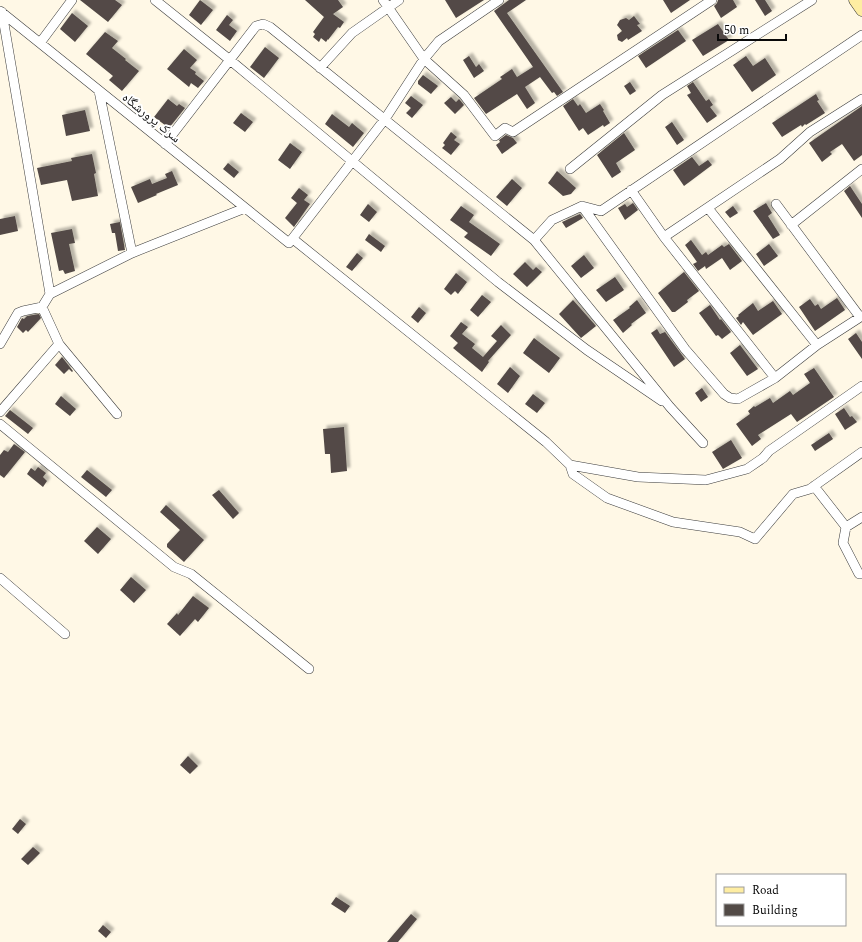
<svg xmlns="http://www.w3.org/2000/svg" width="862" height="942" font-family="Spectral,'Noto Naskh Arabic',serif">
  <defs>
    <filter id="shadow"><feDropShadow dx="3.5" dy="-3.5" stdDeviation="1" flood-color="#0004"/></filter>
  </defs>
  <rect width="100%" height="100%" fill="#fff8e6"/>
  <!-- building -->
  <path fill="#524a46" filter="url(#shadow)" d="M80,0h35l7,5 -14,17z
    M200,0l13,10 -12,15 -12,-10z
    M305,0h33l5,7 -10,7 11,8 -4,6 -2,-1 -10,13v-1l-2,3 -5,-4 -2,4 -6,-5 2,-3 -2,-2 11,-15z
    M445,0h39l-28,18z
    M509,0h17l-19,13 56,79 -6,4 -3,-4 -2,1 -12,-16 -15,10 10,16 -8,6 -10,-15 -31,20 -12,-16 28,-19 -2,-2 12,-8 5,8 16,-10 -39,-56z
    M663,0h27l-19,13z
    M718,0h15l4,7 -16,11 -7,-12 3,-3z
    M755,0h10l7,11 -7,5z
    M72,13l16,13 -13,16 -15,-13z
    M227,15l6,5 -4,5 8,6 -7,10 -14,-11z
    M634,16l6,8 -3,1 5,6 -14,9 -1,-2 -5,4 -4,-2 -1,-5 5,-4 -5,-6 3,-5 6,-2 3,2z
    M718,24l11,16 -26,16 -11,-16z
    M678,30l8,11 -40,27 -8,-12z
    M105,32l13,9 -6,7 14,11 -1,1 14,11 -17,20 -13,-11 4,-4 -27,-22z
    M265,47l14,11 -15,20 -14,-11z
    M184,49l13,11 -7,8 6,4 -1,2 9,7 -6,7 -7,-5 -2,4 -22,-18z
    M469,56l7,11 3,-3 5,7 -10,7 -11,-18z
    M746,56l7,10 12,-8 11,17 -24,17 -19,-27z
    M423,75l15,11 -7,8 -13,-10v-3z
    M630,82l6,9 -6,4 -6,-9z
    M693,82l13,19 3,-2 4,6 -3,2 7,9 -10,7 -20,-28 4,-2 -4,-7z
    M816,94l3,6 -2,1 8,12 -19,12 -1,-1 -3,3 -1,-2 -19,12 -10,-14z
    M411,96l12,9 -11,13 -6,-5 5,-5 -6,-5z
    M451,97l5,5 3,-3 5,6 -9,9 -11,-11z
    M168,99l9,7 2,-2 6,4 -16,20 -15,-11z
    M573,99l5,7 2,-2 6,9 14,-9 4,6 -1,1 7,12 -6,4 -1,-2 -15,10 -5,-7 -4,3 -16,-25z
    M862,106v49l-8,6 -12,-17 -12,8 2,2 -10,8 -13,-19z
    M85,110l5,21 -24,5 -4,-21z
    M241,113l12,9 -8,10 -12,-9z
    M332,114l17,13 3,-4 12,10 -11,14 -28,-23z
    M672,122l12,18 -7,5 -12,-18z
    M451,132l6,5 -3,3 6,4 -9,11 -9,-7 3,-3 -2,-2z
    M624,133l11,17 -19,13 5,9 -9,6 -15,-23z
    M506,135l7,3 4,5 -15,11 -6,-9 4,-3 -1,-2z
    M290,143l12,9 -12,17 -12,-9z
    M92,154l4,19 -2,1 4,22 -26,5 -5,-21 -26,5 -4,-17 35,-7 -1,-3z
    M692,157l7,9 9,-6 4,5 -28,21 -11,-16z
    M228,163l11,9 -5,6 -11,-9z
    M172,171l6,14 -22,9 1,1 -19,8 -7,-16 19,-8 2,5 15,-6 -2,-4z
    M557,171l19,17 -5,6 -8,2 -15,-13z
    M512,179l10,9 -15,18 -11,-9z
    M850,186l12,18v14l-18,-27z
    M299,188l9,7 -4,5 6,4 -16,23 -9,-9 12,-15 -6,-5z
    M633,203l5,7 -13,10 -7,-12 7,-4 2,3z
    M766,203l6,10 -4,3 12,19 -7,4 -20,-28z
    M368,204l9,8 -8,10 -9,-7z
    M461,206l13,9 -5,7 31,22 -9,12 -27,-19 4,-4 -18,-13z
    M733,206l5,7 -8,5 -5,-6z
    M580,214l3,4 -17,10 -4,-6z
    M15,216l3,15 -18,4v-16z
    M120,222l5,28 -7,1 -3,-18h-3l-2,-9z
    M72,229l3,14 -6,1 6,27 -10,3 -2,-4 -4,1 -8,-38z
    M369,234l16,12 -4,6 -16,-12z
    M691,240l11,15 4,-3 2,3 14,-10 2,2 5,-3 13,17 -12,9 -8,-12 -16,11 -1,-3 -7,5 -5,-7 4,-2 -12,-17z
    M769,244l9,12 -14,10 -8,-12z
    M357,253l6,5 -11,13 -6,-4z
    M584,255l10,13 -13,10 -10,-12z
    M525,262l8,8 3,-3 6,5 -15,15 -14,-13z
    M684,272l15,19 -12,9 1,2 -13,10h-3l-14,-19z
    M456,273l11,9 -9,12 -3,-3 -4,4 -7,-6z
    M615,277l9,13 -18,12 -10,-12z
    M482,295l9,7 -13,15 -8,-7z
    M837,298l8,12 -30,21 -16,-24 11,-8 5,7 3,-2 3,5z
    M573,300l23,26 -15,12 -22,-24z
    M637,300l9,13 -15,11 1,1 -9,8 -10,-13 17,-12 -1,-1z
    M773,301l9,13 -29,21 -10,-13 -2,3 -5,-7 3,-2 -1,-1 15,-12 5,8z
    M710,305l10,15 1,-1 10,13 -9,7 -4,-4 -2,1 -17,-23z
    M419,307l7,6 -8,10 -7,-6z
    M39,314l2,4 -13,14 -2,-2 -3,3 -6,-6 5,-9 2,1 3,-3z
    M461,322l7,5 -6,7 13,10 -3,4 11,9 14,-16 -6,-5 10,-11 10,10 -23,26 1,1 -7,10 -29,-24 5,-5 -8,-7z
    M657,329l3,5 5,-2 20,27 -11,8 -23,-34z
    M856,333l6,9v17l-14,-20z
    M534,338l26,20 -11,15 -26,-20z
    M740,345l18,24 -11,7 -17,-23z
    M62,357l11,14 -1,1 -3,-3 -5,5 -9,-9z
    M510,367l10,9 -12,17 -11,-9z
    M814,368l20,29 -37,25 -6,-8 -33,21 3,4 -9,7 -16,-22 14,-10 -2,-3 6,-5 1,1 15,-9 3,5 17,-12 3,4 17,-12 -6,-9z
    M702,388l6,9 -7,5 -6,-9z
    M533,394l12,9 -8,10 -12,-9z
    M61,396l15,13 -6,7 -15,-12z
    M844,408l6,9 2,-1 5,6 -12,8 -10,-16z
    M10,410l23,18 -5,6 -23,-18z
    M344,427l3,44 -16,2 -1,-19h-5l-2,-25z
    M829,433l4,6 -18,12 -4,-6z
    M731,440l11,18 -19,11 -11,-17z
    M14,444l11,8 -21,26 -4,-3v-20l4,-5 4,2z
    M38,467l8,6 -3,4 4,4 -4,6 -16,-13 4,-6 4,3z
    M87,470l25,20 -6,7 -25,-20z
    M219,490l20,23 -6,6 -21,-24z
    M166,505l38,35 -20,22 -17,-15v-3l13,-14 -20,-18z
    M97,527l14,12 -13,15 -14,-13z
    M131,577l15,13 -12,13 -14,-13z
    M193,596l16,12 -11,14 -3,-3 -15,17 -13,-12 10,-11 1,2z
    M188,756l10,10 -8,8 -10,-9z
    M20,819l6,5 -8,10 -6,-5z
    M33,847l7,6 -12,12 -7,-6z
    M336,897l14,9 -5,7 -14,-9z
    M411,914l6,5 -19,23h-11z
    M103,925l8,7 -5,6 -8,-7z"/>
  <g fill="none" stroke-linecap="round" stroke-linejoin="round">
    <!-- street casing -->
    <g stroke="#3c3c3c" stroke-width="10">
      <path id="street" d="M155,0l75,60 268,222 89,68 75,51
        M383,0l41,59 40,36 31,41 10,-8 8,4 199,-132
        M0,11l289,232 96,-124 39,-60 15,-18 60,-41
        M40,43l32,-43
        M320,68l32,-35 47,-33
        M99,91l33,162
        M165,144l91,-118 7,-2 7,3 264,213 136,167 33,36
        M570,169l92,-74 150,-95
        M631,190l33,47 111,141
        M776,204l84,113
        M582,206l103,143 39,45 6,4 8,1 37,-21 42,-33 45,-29
        M708,208l109,137
        M791,225l71,-56
        M664,237l116,-78 30,-27 52,-33
        M293,239l253,203 24,23 68,12 68,3 41,-11 16,-11 6,-7 93,-65
        M534,240l18,-20 30,-14 19,5 261,-176
        M50,294l82,-41 113,-45
        M0,344l18,-31 5,-2 19,-4
        M59,344l58,70
        M0,412l59,-68 -17,-37 8,-13 -48,-282
        M0,424l174,143 17,7 118,95
        M570,465l3,9 34,24 66,24 67,10 15,7 38,-45 17,-5 52,-37
        M814,486l32,41 -3,16 16,31h3
        M846,527l16,-10
        M0,578l65,56"/>
    </g>
    <!-- secondary casing -->
    <g stroke="#2b2b2b" stroke-width="13">
      <path id="secondary" d="M855,0l7,10"/>
    </g>
    <!-- street -->
    <use href="#street" stroke="#fff" stroke-width="9"/>
    <!-- secondary -->
    <use href="#secondary" stroke="#feeda2" stroke-width="12"/>
  </g>
  <g text-anchor="middle" stroke-width="4" stroke-linejoin="round" paint-order="stroke">
    <!-- street labels -->
    <g font-size="13" fill="#090909" stroke="#fff">
      <text transform="translate(152 117) rotate(39)" y="5">سرک پرورشگاه</text>
    </g>
  </g>
  <!-- legend -->
  <rect x="716" y="874" width="130" height="52" fill="#ffffff" stroke="#9d9d9d"/>
  <rect x="724" y="887" width="20" height="6" fill="#feeda2" stroke="#9d9d9d"/>
  <text x="752" y="894" font-size="12" fill="#090909">Road</text>
  <rect x="724" y="904" width="20" height="12" fill="#524a46" stroke="#9d9d9d"/>
  <text x="752" y="914" font-size="12" fill="#090909">Building</text>
  <!-- scale -->
  <path d="M718 34v6h68v-6" fill="none" stroke="#090909" stroke-width="2"/>
  <text x="724" y="34" font-size="12" fill="#090909" stroke="#ffffff" stroke-width="3" paint-order="stroke">50 m</text>
</svg>
